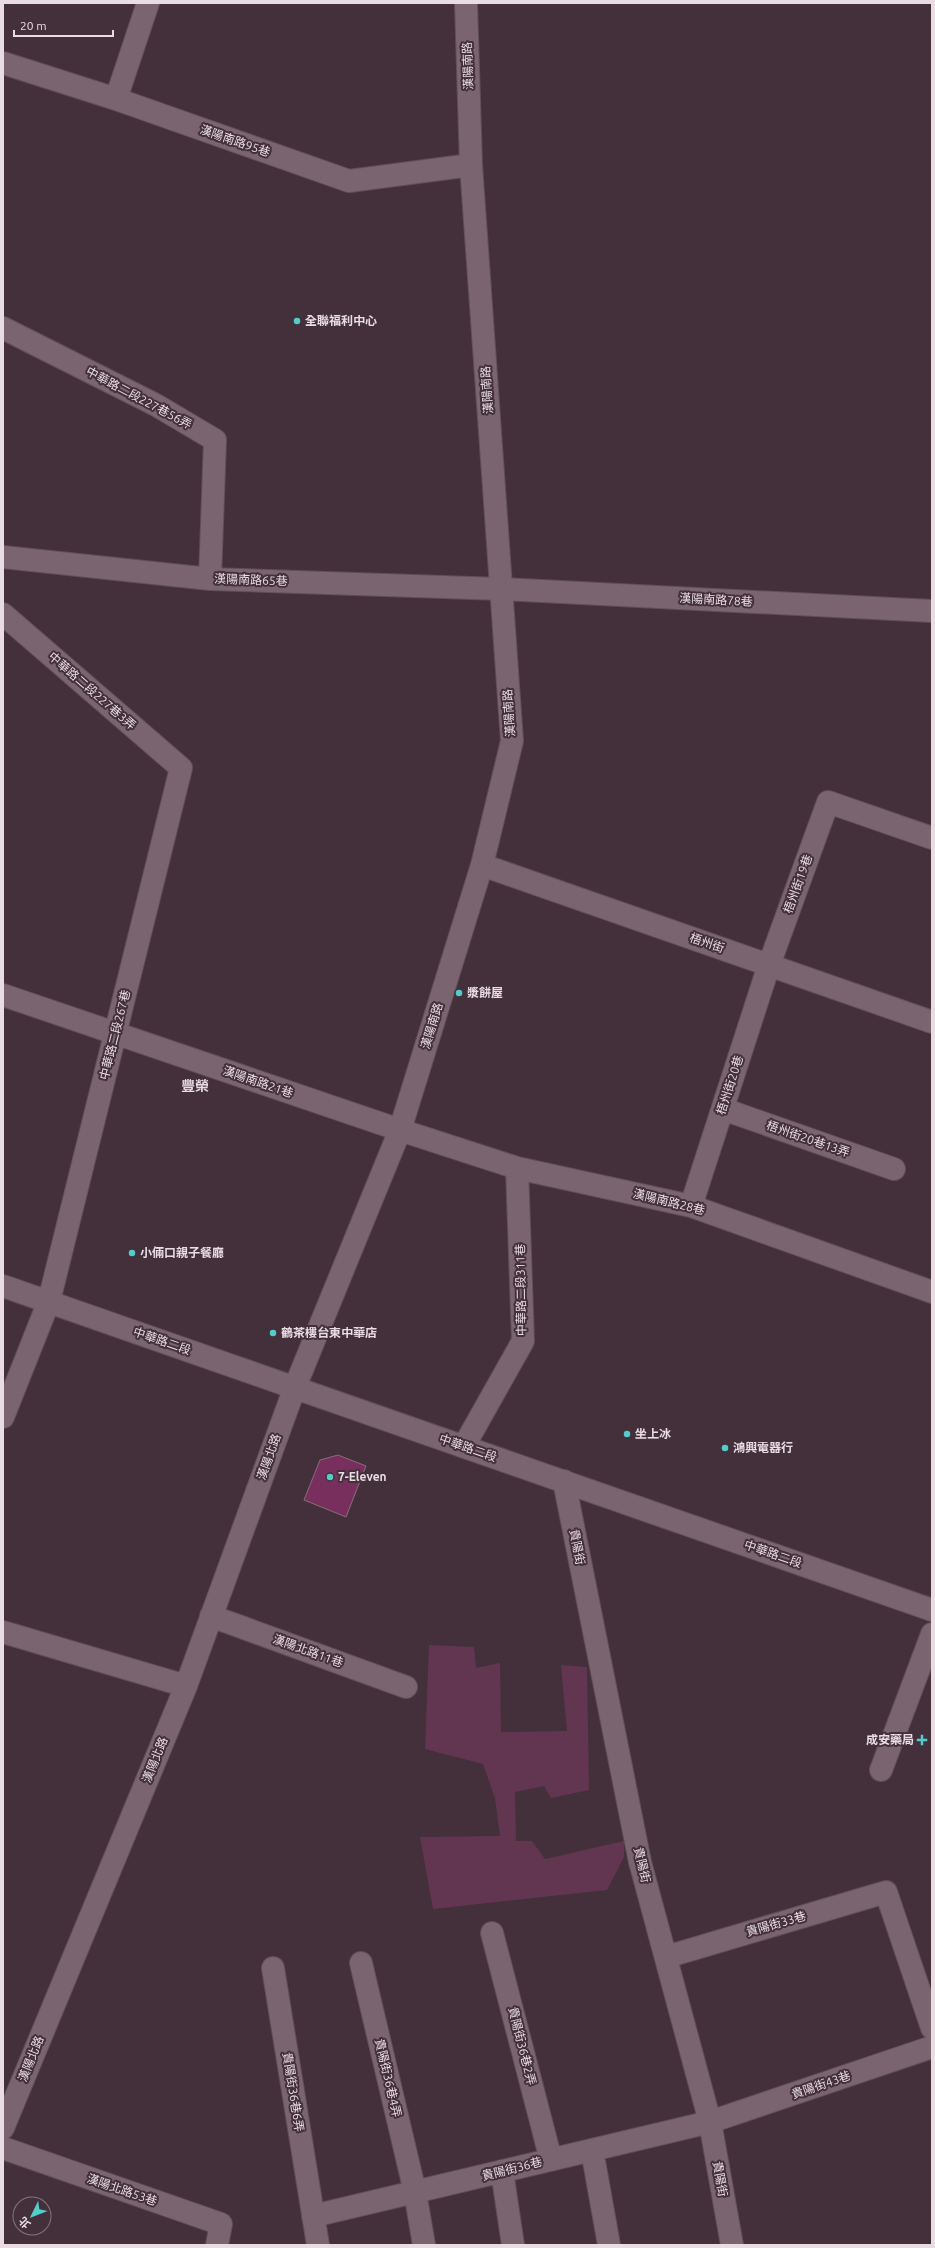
<svg xmlns="http://www.w3.org/2000/svg" width="935" height="2248" font-family="Ubuntu,'Noto Sans TC',sans-serif">
  <rect width="100%" height="100%" fill="#43303b"/>
  <!-- green -->
  <path fill="#623650" d="M429,1645l45,2 2,21 24,-5 1,69 66,-1 -6,-66 26,2 2,123 -38,8 -7,-12 -29,6 1,49h16l13,18 79,-18v16l-17,33 -174,19 -13,-72 80,-1 -5,-38 -12,-34 -58,-15z"/>
  <!-- building -->
  <path fill="#792f5e" stroke="#856f7b" d="M338,1455l28,11 -20,51 -42,-17 16,-40z"/>
  <g fill="none" stroke-linecap="round" stroke-linejoin="round">
    <!-- minor casing -->
    <g stroke="#5f4f58" stroke-width="24">
      <path id="minor" d="M3,63l113,36 233,82 122,-16
        M116,99l32,-96
        M3,328l153,77 59,35 -5,139
        M3,557l207,22 291,10 431,22
        M3,614l178,154 -132,533 -46,116
        M482,865l450,157
        M3,995l397,135 117,38 174,38 241,86
        M723,1109l171,60
        M691,1206l78,-241 59,-163 104,36
        M3,1286l929,324
        M464,1446l59,-105 -6,-173
        M564,1481l76,381 70,260 22,123
        M211,1616l195,71
        M3,1632l183,54
        M881,1770l51,-136
        M492,1933l59,227
        M666,1957l220,-65 46,136
        M361,1963l54,229 9,53
        M273,1968l45,277
        M3,2128l183,-442 109,-299 105,-257 82,-265 30,-124 -41,-576 -5,-162
        M3,2148l218,76 -4,21
        M592,2150l17,95
        M502,2171l11,74
        M313,2216l397,-94 222,-75"/>
    </g>
    <!-- minor -->
    <use href="#minor" stroke="#7a6470" stroke-width="22"/>
  </g>
  <!-- markers -->
  <g fill="#52cdcc" stroke="#43303b" stroke-width="1.5">
    <circle cx="297" cy="321" r="4"/>
    <circle cx="459" cy="993" r="4"/>
    <circle cx="132" cy="1253" r="4"/>
    <circle cx="273" cy="1333" r="4"/>
    <circle cx="627" cy="1434" r="4"/>
    <circle cx="725" cy="1448" r="4"/>
    <circle cx="330" cy="1477" r="4"/>
    <path d="M920 1734h4v4h4v4h-4v4h-4v-4h-4v-4h4z"/>
  </g>
  <g text-anchor="middle" stroke-width="4" stroke-linejoin="round" paint-order="stroke">
    <!-- street labels -->
    <g font-size="12" fill="#e9dce3" stroke="#43303b">
      <text transform="translate(468 66) rotate(-92)" y="4">漢陽南路</text>
      <text transform="translate(235 141) rotate(19)" y="4">漢陽南路95巷</text>
      <text transform="translate(487 390) rotate(-94)" y="4">漢陽南路</text>
      <text transform="translate(139 398) rotate(28)" y="4">中華路二段227巷56弄</text>
      <text transform="translate(251 580) rotate(2)" y="4">漢陽南路65巷</text>
      <text transform="translate(716 600) rotate(3)" y="4">漢陽南路78巷</text>
      <text transform="translate(92 691) rotate(41)" y="4">中華路二段227巷3弄</text>
      <text transform="translate(509 713) rotate(-94)" y="4">漢陽南路</text>
      <text transform="translate(798 884) rotate(-70)" y="4">梧州街19巷</text>
      <text transform="translate(707 943) rotate(19)" y="4">梧州街</text>
      <text transform="translate(432 1026) rotate(-73)" y="4">漢陽南路</text>
      <text transform="translate(115 1035) rotate(-76)" y="4">中華路二段267巷</text>
      <text transform="translate(258 1082) rotate(19)" y="4">漢陽南路21巷</text>
      <text transform="translate(730 1085) rotate(-72)" y="4">梧州街20巷</text>
      <text transform="translate(808 1139) rotate(19)" y="4">梧州街20巷13弄</text>
      <text transform="translate(669 1202) rotate(14)" y="4">漢陽南路28巷</text>
      <text transform="translate(521 1290) rotate(-91)" y="4">中華路二段311巷</text>
      <text transform="translate(162 1341) rotate(19)" y="4">中華路二段</text>
      <text transform="translate(468 1448) rotate(19)" y="4">中華路二段</text>
      <text transform="translate(269 1457) rotate(-70)" y="4">漢陽北路</text>
      <text transform="translate(577 1547) rotate(79)" y="4">貴陽街</text>
      <text transform="translate(773 1554) rotate(19)" y="4">中華路二段</text>
      <text transform="translate(308 1651) rotate(20)" y="4">漢陽北路11巷</text>
      <text transform="translate(155 1760) rotate(-68)" y="4">漢陽北路</text>
      <text transform="translate(642 1865) rotate(77)" y="4">貴陽街</text>
      <text transform="translate(776 1924) rotate(-16)" y="4">貴陽街33巷</text>
      <text transform="translate(522 2046) rotate(76)" y="4">貴陽街36巷2弄</text>
      <text transform="translate(31 2059) rotate(-68)" y="4">漢陽北路</text>
      <text transform="translate(388 2078) rotate(77)" y="4">貴陽街36巷4弄</text>
      <text transform="translate(821 2085) rotate(-19)" y="4">貴陽街43巷</text>
      <text transform="translate(293 2092) rotate(81)" y="4">貴陽街36巷6弄</text>
      <text transform="translate(512 2169) rotate(-14)" y="4">貴陽街36巷</text>
      <text transform="translate(720 2179) rotate(80)" y="4">貴陽街</text>
      <text transform="translate(122 2190) rotate(19)" y="4">漢陽北路53巷</text>
    </g>
    <!-- poi labels -->
    <g font-size="12" font-weight="bold" fill="#e9dce3" stroke="#43303b" text-anchor="start">
      <text x="305" y="325">全聯福利中心</text>
      <text x="467" y="997">漿餅屋</text>
      <text x="140" y="1257">小倆口親子餐廳</text>
      <text x="281" y="1337">鶴茶樓台東中華店</text>
      <text x="635" y="1438">坐上冰</text>
      <text x="733" y="1452">鴻興電器行</text>
      <text x="338" y="1481">7-Eleven</text>
      <text x="914" y="1744" text-anchor="end">成安藥局</text>
    </g>
    <!-- quarter labels -->
    <g font-size="14" font-weight="bold" fill="#e9dce3" stroke="#43303b">
      <text x="195" y="1091">豐榮</text>
    </g>
  </g>
  <!-- border -->
  <rect width="935" height="2248" fill="none" stroke="#e9dce3" stroke-width="8"/>
  <!-- north arrow -->
  <g transform="translate(32 2216) rotate(227)"><circle r="19" fill="#43303b" stroke="#85757e"/>
  <path d="M0-3L7 15L0 10L-7 15Z" fill="#52cdcc"/>
  <text y="-6" font-size="11" font-weight="bold" text-anchor="middle" fill="#e9dce3">北</text>
  </g>
  <!-- scale -->
  <path d="M14 30v6h99v-6" fill="none" stroke="#e9dce3" stroke-width="2"/>
  <text x="20" y="30" font-size="12" fill="#e9dce3" stroke="#43303b" stroke-width="3" paint-order="stroke">20 m</text>
</svg>
